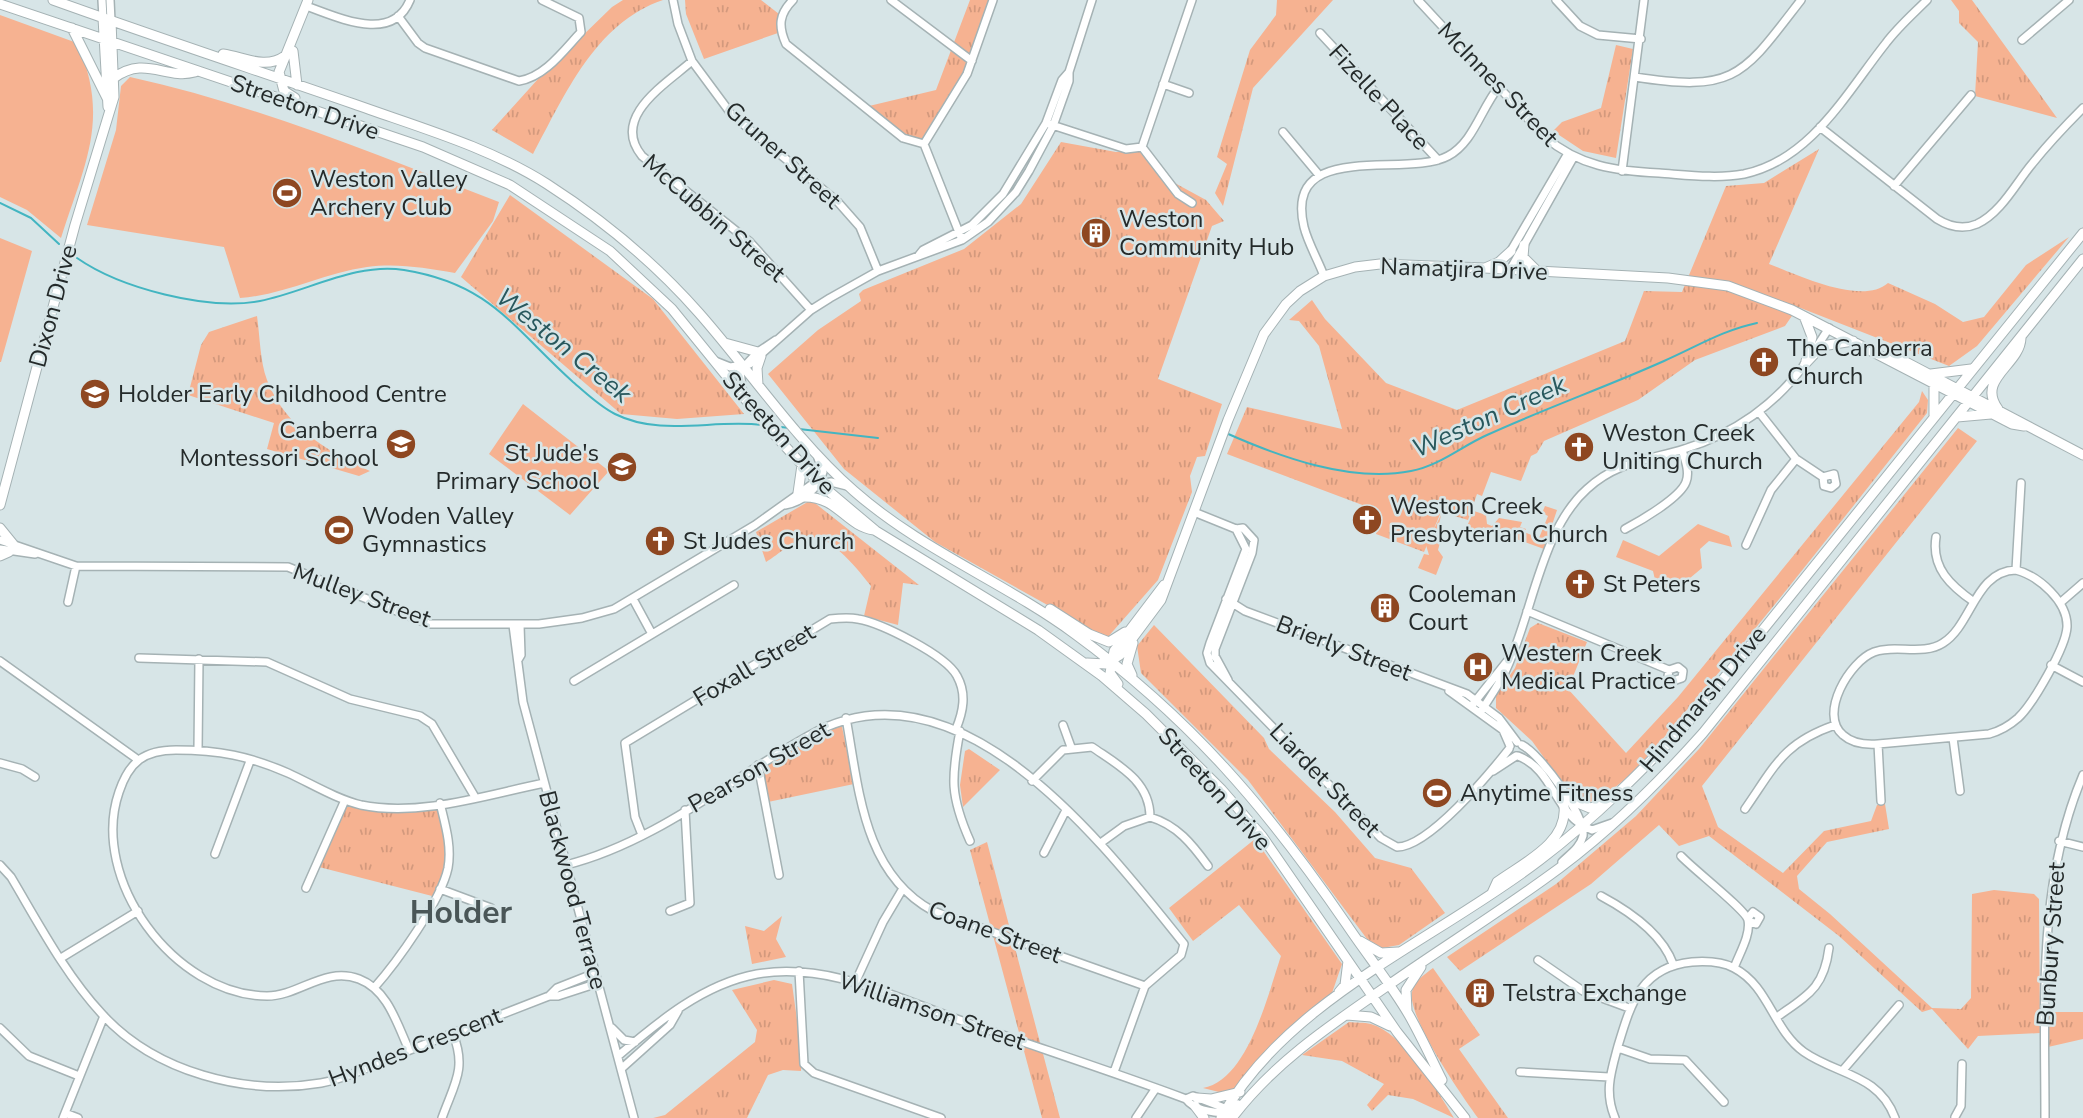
<svg xmlns="http://www.w3.org/2000/svg" width="2083" height="1118" font-family="'Nunito Sans',sans-serif">
  <defs>
    <pattern id="park-tufts" width="24" height="20" patternUnits="userSpaceOnUse" patternTransform="scale(1.75)"><rect width="24" height="20" fill="#f6b291"/><path d="M3 7l-1-3M5 7V3M7 7l1-3M15 17l-1-3M17 17v-4M19 17l1-3" fill="none" stroke="#d3997d"/></pattern>
  </defs>
  <rect width="100%" height="100%" fill="#d7e5e7"/>
  <!-- green -->
  <path fill="#f6b291" d="M0,15l77,28c34,76 7,122 -16,195l-34,-28 -27,-13z
    M130,77c127,28 248,78 369,125l-6,19 -38,52c-30,-5 -57,-10 -88,-6 -43,6 -83,28 -127,31l-16,-51 -137,-22 29,-95 5,-44z
    M0,238l32,13 -31,111h-1z
    M523,404l86,67 -39,44 -81,-61z
    M1545,506l12,4 -13,39 -61,-22 -3,6 -13,-7 7,-15 12,4 1,9 5,2 7,-8 23,4 -2,5 6,2 -2,3 15,6 9,-22 -6,-3z
    M1441,515l-3,14 5,2 -5,19 5,7 -7,18 -18,-7 6,-14 5,1 -3,-10z
    M1698,524l31,12 3,11 -23,-6 -9,8 2,19 -30,25 -16,-9 -3,-13 -37,-14 7,-17 36,16z"/>
  <!-- park -->
  <path fill="url(#park-tufts)" d="M623,0h40c-68,23 -98,95 -130,154l-41,-24 46,-51 74,-72z
    M685,0h76l18,14 -1,19 -74,26 -18,-45z
    M970,0h21l-26,69 -42,73 -19,-7 -35,-29 67,-16z
    M1277,0h56l-80,88 -30,118 -8,-13 12,-29 -10,-7 33,-107 26,-35z
    M1951,0h21l85,118 -82,-22 3,-54 -19,-19v-12z
    M1616,45l17,4 -17,109 -33,-7 -30,-20 9,-9 39,-14z
    M1061,142l55,10 23,-1 21,24 46,25 18,21 -12,5 -54,153 64,25 -17,52 -8,1 -7,19 2,16 -34,88 -51,58 -19,-6 -37,-25 -116,-65 -91,-73 -76,-95 50,-44 43,-29 -2,-7 4,-4 101,-41 57,-45z
    M1819,149l-50,115c29,11 93,42 119,19l47,21 28,18 21,-5 42,-52 43,-28 -92,109 -28,20 -151,-59 -13,19 -90,34 -57,40 -94,41 -7,12 -6,3 -10,25 -30,-9 -9,24 -5,-2 -9,26 -27,-8 -17,40 -48,-18 5,-22 -154,-58 20,-47 95,22 -23,-83 -20,-25 -10,-1 23,-20 13,19 61,64 71,27 168,-69 19,-50 38,1 44,-106 38,-3z
    M510,195l143,104 91,115 -67,5 -56,-5 -160,-137z
    M257,316c3,21 3,45 10,64 18,47 60,71 103,91l-11,5 -92,-27 7,-26 -86,-28 13,-50 8,-13z
    M1922,391l6,9 -1,13c-80,100 -158,202 -241,298 -25,29 -61,78 -96,91h-6l-16,-11 -36,-50 -36,-33v-13l19,-27 15,-40 8,-5 49,19 -19,47 58,64 52,-56 241,-295z
    M1958,428l19,13 -275,345 16,41 65,46 41,-42 47,-10 6,-16 8,-1 4,25 -62,13 -30,34 2,13 31,25 102,94 29,1 10,-11 1,-104 22,-4 40,4 5,5 1,134 -62,3 -10,13 -36,-40 -10,3 -83,-76 -130,-100 -30,10 -20,-21 -68,59 -131,87 -13,-14 109,-73 80,-68 63,-67z
    M811,500l108,85 -16,-2 -5,42 -34,-9 7,-30c-12,-15 -39,-50 -60,-49 -14,0 -33,18 -45,25l-10,-30z
    M1154,625l110,113 5,11 66,63 40,46 36,10 34,45 -46,32 -17,3 -15,-9 -119,-159 -107,-107 -4,-27z
    M841,722l13,62 -86,18 -8,-36z
    M969,749l31,21 -37,37 -3,-22 5,-34z
    M346,802l44,7 50,-5 11,55 -15,38 -117,-30z
    M1255,839l87,125 -10,29 -47,40 -54,62 -28,-7c45,-8 65,-94 78,-132l-42,-51 -46,36 -24,-33z
    M987,842l73,276h-18l-72,-268z
    M782,916l-6,23 10,18 -34,7 -7,-38 19,5z
    M1433,968l47,67 -21,14 49,69h-30c-16,-22 -71,-101 -66,-126 2,-11 12,-17 21,-24z
    M774,980l18,4 9,64v23l-18,-1 -15,5 -21,43h-94l12,-3 90,-73 2,-12 -25,-40z
    M2049,1012h34v27l-35,8z
    M1349,1022c7,1 15,0 22,2 32,9 66,66 83,94l-41,-19 -25,-4 -16,16 -5,-6 17,-21 -42,-23 -40,-6z"/>
  <g fill="none" stroke-linecap="round" stroke-linejoin="round">
    <!-- stream -->
    <path stroke="#43b5c1" stroke-width="2" d="M0,203l31,15 28,26
      M77,258c43,30 130,53 183,43 46,-9 96,-39 144,-31 87,14 109,58 169,112 13,11 26,24 42,32 46,23 98,5 147,11
      M771,426l19,2
      M799,429l79,9
      M1226,433c54,24 125,50 185,38 28,-5 51,-25 76,-36 59,-27 119,-48 177,-74 32,-14 59,-31 93,-38"/>
    <!-- minor casing -->
    <g stroke="#a5b2b4" stroke-width="10">
      <path id="minor" d="M102,0l1,18
        M110,0l1,21
        M673,0l5,24 14,37 40,54 105,86 23,26 18,44
        M793,0c-14,14 -15,26 -7,44l117,94 21,6
        M891,0l81,61
        M1418,0l127,137c34,29 70,34 114,36 28,2 58,6 85,1 67,-14 103,-82 142,-131 12,-16 27,-29 41,-43
        M1556,0l24,26 18,9 43,4
        M306,6c32,11 86,38 104,-6
        M398,16l20,27 7,5 94,33c26,-4 45,-31 62,-49l-2,-14 -37,-18
        M1320,33l118,127
        M2022,40l47,-40
        M692,61c-26,23 -82,56 -50,95l108,86 61,68
        M1635,77c101,16 108,-2 166,-77
        M1163,84l26,9
        M1046,123l80,26 16,-2 50,-147
        M1820,127l117,92c13,8 26,11 40,5 24,-11 39,-41 55,-60 16,-20 33,-38 51,-56
        M1283,132l36,43
        M1142,147l36,47 14,9
        M1622,171l22,-171
        M1894,186l77,-91
        M962,240l-38,-96 43,-70 26,-74
        M1509,254l58,-99
        M919,255l4,-5 49,-25 31,-31 43,-71 16,-43 7,-8
        M1510,270l63,-112
        M1324,276c-6,-16 -16,-33 -20,-49 -21,-89 102,-48 144,-71 25,-13 33,-47 50,-68
        M1816,348l13,-20
        M715,361l15,6 20,-3 61,-54 19,-12 48,-27 84,-31 26,-18 28,-30 13,-21 24,-45 16,-45v-9l23,-72
        M743,395l-3,-24 18,-19 18,-12
        M1759,412l37,47 27,18 1,9 7,2 5,-4 -2,-10 -11,3
        M785,505c17,-3 33,-16 38,-33l-5,-14
        M1194,512l42,17 7,-1 11,12 -2,13 -37,96v7l13,24
        M1236,529l10,20 -36,94 -3,10 3,10 171,175 16,9c32,0 93,-74 112,-98
        M1625,529c15,-8 55,-31 61,-47 4,-10 -1,-22 -4,-32
        M1936,537c-5,31 15,49 38,65
        M0,540l76,26 212,1 141,57h110l43,-6 32,-9 141,-84 56,-40 20,-3 16,4
        M1746,545l25,-55 25,-31
        M0,549l35,5
        M2016,570c23,6 52,32 51,57 -1,20 -34,77 -49,91 -9,8 -18,13 -29,16l-111,10c-13,1 -25,0 -35,-9 -25,-21 7,-74 31,-83 21,-8 49,4 69,-9 29,-18 32,-72 73,-73z
        M2016,570l5,-87
        M633,599l19,35
        M1226,599l19,12 222,83 32,24 18,24
        M68,602l8,-36
        M2060,603l23,-20
        M1527,611l142,59 9,-3 5,4 -1,7 -9,3 -5,-5 1,-6
        M513,625l10,77 111,416
        M139,658l128,4 83,37 70,17 12,8 43,73
        M518,660l3,-5 -1,-30
        M0,661l137,98
        M2051,665l32,17
        M574,681l160,-96
        M1449,691l54,39 7,16
        M1473,704l35,-44
        M1480,713c8,-13 18,-27 25,-41 27,-55 35,-141 82,-183 29,-27 61,-29 97,-40 50,-15 93,-45 123,-88
        M846,718c13,71 17,155 87,193l212,75
        M1063,725l8,22
        M960,731c-9,47 -10,65 10,110
        M1953,738l7,53
        M1878,744l3,57
        M1522,745c18,9 64,71 61,91 -3,12 -13,18 -21,26
        M198,750l1,-91
        M1518,756c37,14 36,60 74,74l20,-7
        M0,763l22,6 13,8
        M758,765l21,110
        M1493,771l23,-15
        M1032,781l31,-31 29,-3c26,18 58,34 58,70
        M1745,809c30,-43 38,-66 90,-84
        M642,835l-7,-18 -10,-74 205,-124c9,-1 19,-2 28,0 23,4 88,36 99,57 10,18 6,36 -1,53
        M2059,841l24,6
        M1102,842l22,-16 26,-9c27,8 42,27 58,49
        M1044,853l22,-43
        M215,854l35,-93
        M1681,856c12,13 65,54 67,64 3,15 -9,34 -14,48
        M0,865l11,12c28,47 54,97 91,137 53,58 143,82 219,69 31,-6 60,-22 89,-33 46,-18 93,-36 139,-54h9l40,-13
        M566,865c88,-22 163,-85 242,-129 149,-85 294,106 376,208l-3,11 -36,31 -31,86
        M306,888l39,-88
        M440,889l51,19
        M1601,896c28,15 61,37 72,68
        M670,911l20,-8 -5,-93
        M1748,918l5,-6 7,5 -4,7 -7,-3
        M61,958l77,-47
        M1538,960l45,31 46,17
        M799,971l5,93 10,9 127,45
        M855,983l28,-61 19,-32
        M374,988c23,-26 67,-87 74,-120 4,-22 -3,-44 -8,-65
        M549,996l8,-8 38,-15
        M1777,1017c31,-22 47,-29 52,-69
        M0,1028l29,28 50,20
        M612,1028l12,12 11,2
        M1618,1048l32,11 35,1 39,42
        M409,1050c-12,-26 -21,-60 -50,-71 -34,-13 -60,17 -92,17 -93,-1 -178,-117 -148,-204 10,-30 25,-42 57,-42 43,0 73,6 112,23 24,11 48,26 73,32 59,12 125,-10 183,-22
        M618,1056c40,-34 85,-72 139,-82 74,-13 145,27 214,50 71,25 143,48 215,75 9,12 29,14 44,14l8,-9
        M621,1069l49,-44 8,-14
        M1843,1070l56,-65
        M1520,1072l89,5
        M1186,1099l7,-3 29,11 3,10
        M65,1113l13,5
        M1955,1117l6,-11 1,-42
        M63,1118l41,-102
        M442,1118c12,-34 25,-49 11,-84
        M1136,1118l20,-30
        M1615,1118c-11,-26 -4,-46 3,-72 13,-43 23,-79 74,-84 14,-1 29,-1 42,6 35,18 39,62 70,84 33,23 75,22 91,66
        M2045,1118c0,-115 -8,-235 38,-343"/>
    </g>
    <!-- major casing -->
    <g stroke="#a5b2b4" stroke-width="11">
      <path id="major" d="M53,0c100,36 200,69 301,104 64,23 135,43 193,80 56,36 108,79 152,129 52,59 96,126 155,178 67,59 150,91 221,143 115,84 192,174 272,291 20,30 44,59 62,90 12,21 22,43 33,65
        M0,4l423,143 87,38 100,66 62,58 100,123 47,51 57,48 162,99 64,46 44,38 76,76 40,46 135,196 68,86
        M103,18l5,89
        M72,28l35,70
        M293,51l4,34
        M223,54c21,3 42,16 62,2
        M114,78c31,-23 52,2 81,-6
        M295,98l-11,-7 -5,-19 29,-72
        M1524,245l-1,12 14,14
        M1485,268l14,-6 12,-11
        M1804,316l8,21 -6,24
        M725,343l33,9
        M1895,361h9l179,94
        M1805,364l17,-18 31,-5
        M1931,374l40,-5
        M1934,384v31
        M758,385l-1,-17 4,-12
        M1998,409c-22,-30 22,-44 23,-71
        M1957,417l34,-3
        M798,493l4,-28
        M805,497c33,0 41,29 69,33
        M0,505l75,-280 39,-128 -3,-76
        M0,528l13,16
        M0,556l9,-4
        M1050,609l39,25 20,8 16,-10
        M1087,663l19,1 14,-9 41,-55 67,-180 36,-86 22,-30 14,-13 24,-15 31,-9 25,-3 104,4 184,10 60,8 64,24 220,114 12,2
        M1132,675l-5,-11 6,-21
        M1118,684l-8,-11 4,-22 50,-66
        M1568,799l22,9 13,-3
        M1492,893l5,-11c26,-19 71,-39 67,-76
        M1360,941l21,12 17,-1
        M1339,992l6,-7 3,-24
        M1407,1011l-1,-21 15,-23
        M1347,1015l24,2 19,9
        M1197,1098l14,1 29,-7
        M1195,1106l9,12
        M1221,1118c66,-119 215,-178 319,-258 55,-42 103,-90 151,-141l392,-486
        M1232,1118c40,-53 94,-90 148,-127 54,-38 110,-73 163,-111 60,-42 112,-93 160,-147l380,-474"/>
    </g>
    <!-- minor -->
    <use href="#minor" stroke="#fff" stroke-width="7"/>
    <!-- major -->
    <use href="#major" stroke="#fff" stroke-width="9"/>
  </g>
  <!-- icons -->
  <defs>
    <g id="stadium-disc" transform="scale(1.575)"><circle r="9.5" fill="#8e4721" stroke="#d7e5e7"/><path d="M0-5a6.5 5 0 1 0 0 10a6.5 5 0 1 0 0-10ZM-3.5-1.8h7v3.6h-7Z" fill="#fff"/></g>
    <g id="building-disc" transform="scale(1.575)"><circle r="9.5" fill="#8e4721" stroke="#d7e5e7"/><path d="M-4-6H4V6H1V3H-1V6H-4ZM-2.5-4.3h1.7v1.8h-1.7ZM.8-4.3h1.7v1.8H.8ZM-2.5-1h1.7V.8h-1.7ZM.8-1h1.7V.8H.8Z" fill="#fff"/></g>
    <g id="church-disc" transform="scale(1.575)"><circle r="9.5" fill="#8e4721" stroke="#d7e5e7"/><path d="M-1.2-6h2.4v3.5h3.3v2.4h-3.3V6h-2.4V-.1h-3.3v-2.4h3.3Z" fill="#fff"/></g>
    <g id="school-disc" transform="scale(1.575)"><circle r="9.5" fill="#8e4721" stroke="#d7e5e7"/><path d="M0-5L7-2L0 1L-7-2ZM-4 1L0 2.5L4 1V4Q0 6-4 4Z" fill="#fff"/></g>
    <g id="hospital-disc" transform="scale(1.575)"><circle r="9.5" fill="#8e4721" stroke="#d7e5e7"/><path d="M-5-5h3v3.5h4V-5h3V5h-3V1.5h-4V5h-3Z" fill="#fff"/></g>
  </defs>
  <g fill-rule="evenodd">
    <use href="#stadium-disc" x="287" y="193"/>
    <use href="#building-disc" x="1096" y="233"/>
    <use href="#church-disc" x="1764" y="362"/>
    <use href="#school-disc" x="95" y="394"/>
    <use href="#school-disc" x="401" y="444"/>
    <use href="#church-disc" x="1579" y="447"/>
    <use href="#school-disc" x="622" y="467"/>
    <use href="#church-disc" x="1367" y="520"/>
    <use href="#stadium-disc" x="339" y="530"/>
    <use href="#church-disc" x="660" y="541"/>
    <use href="#church-disc" x="1580" y="584"/>
    <use href="#building-disc" x="1385" y="608"/>
    <use href="#hospital-disc" x="1478" y="667"/>
    <use href="#stadium-disc" x="1437" y="793"/>
    <use href="#building-disc" x="1480" y="993"/>
  </g>
  <g text-anchor="middle" stroke-width="5" stroke-linejoin="round" paint-order="stroke">
    <!-- street labels -->
    <g font-size="24" fill="#242a2a" stroke="#d7e5e7">
      <text transform="translate(1498 84) rotate(46)" y="8">McInnes Street</text>
      <text transform="translate(1379 97) rotate(47)" y="8">Fizelle Place</text>
      <text transform="translate(305 107) rotate(19)" y="8">Streeton Drive</text>
      <text transform="translate(783 155) rotate(42)" y="8">Gruner Street</text>
      <text transform="translate(714 218) rotate(41)" y="8">McCubbin Street</text>
      <text transform="translate(1464 269) rotate(2)" y="8">Namatjira Drive</text>
      <text transform="translate(53 306) rotate(-75)" y="8">Dixon Drive</text>
      <text transform="translate(779 433) rotate(48)" y="8">Streeton Drive</text>
      <text transform="translate(362 595) rotate(20)" y="8">Mulley Street</text>
      <text transform="translate(1344 648) rotate(21)" y="8">Brierly Street</text>
      <text transform="translate(754 665) rotate(-31)" y="8">Foxall Street</text>
      <text transform="translate(1703 699) rotate(-50)" y="8">Hindmarsh Drive</text>
      <text transform="translate(759 767) rotate(-30)" y="8">Pearson Street</text>
      <text transform="translate(1325 780) rotate(46)" y="8">Liardet Street</text>
      <text transform="translate(1215 789) rotate(48)" y="8">Streeton Drive</text>
      <text transform="translate(573 890) rotate(75)" y="8">Blackwood Terrace</text>
      <text transform="translate(995 932) rotate(20)" y="8">Coane Street</text>
      <text transform="translate(2051 944) rotate(-86)" y="8">Bunbury Street</text>
      <text transform="translate(932 1011) rotate(19)" y="8">Williamson Street</text>
      <text transform="translate(415 1047) rotate(-21)" y="8">Hyndes Crescent</text>
    </g>
    <!-- poi labels -->
    <g font-size="24" fill="#242a2a" stroke="#d7e5e7" text-anchor="start">
      <text x="310" y="187">Weston Valley<tspan x="310" dy="28">Archery Club</tspan></text>
      <text x="1119" y="227">Weston<tspan x="1119" dy="28">Community Hub</tspan></text>
      <text x="1787" y="356">The Canberra<tspan x="1787" dy="28">Church</tspan></text>
      <text x="118" y="402">Holder Early Childhood Centre</text>
      <text x="378" y="438" text-anchor="end">Canberra<tspan x="378" dy="28">Montessori School</tspan></text>
      <text x="1602" y="441">Weston Creek<tspan x="1602" dy="28">Uniting Church</tspan></text>
      <text x="599" y="461" text-anchor="end">St Jude's<tspan x="599" dy="28">Primary School</tspan></text>
      <text x="1390" y="514">Weston Creek<tspan x="1390" dy="28">Presbyterian Church</tspan></text>
      <text x="362" y="524">Woden Valley<tspan x="362" dy="28">Gymnastics</tspan></text>
      <text x="683" y="549">St Judes Church</text>
      <text x="1603" y="592">St Peters</text>
      <text x="1408" y="602">Cooleman<tspan x="1408" dy="28">Court</tspan></text>
      <text x="1501" y="661">Western Creek<tspan x="1501" dy="28">Medical Practice</tspan></text>
      <text x="1460" y="801">Anytime Fitness</text>
      <text x="1503" y="1001">Telstra Exchange</text>
    </g>
    <!-- water labels -->
    <g font-size="26" font-style="italic" fill="#28585d" stroke="#d7e5e7">
      <text transform="translate(564 345) rotate(39)" y="9">Weston Creek</text>
      <text transform="translate(1489 416) rotate(-24)" y="9">Weston Creek</text>
    </g>
    <!-- district labels -->
    <g font-size="32" font-weight="bold" fill="#4a5657" stroke="#d7e5e7">
      <text x="461" y="923">Holder</text>
    </g>
  </g>
</svg>
